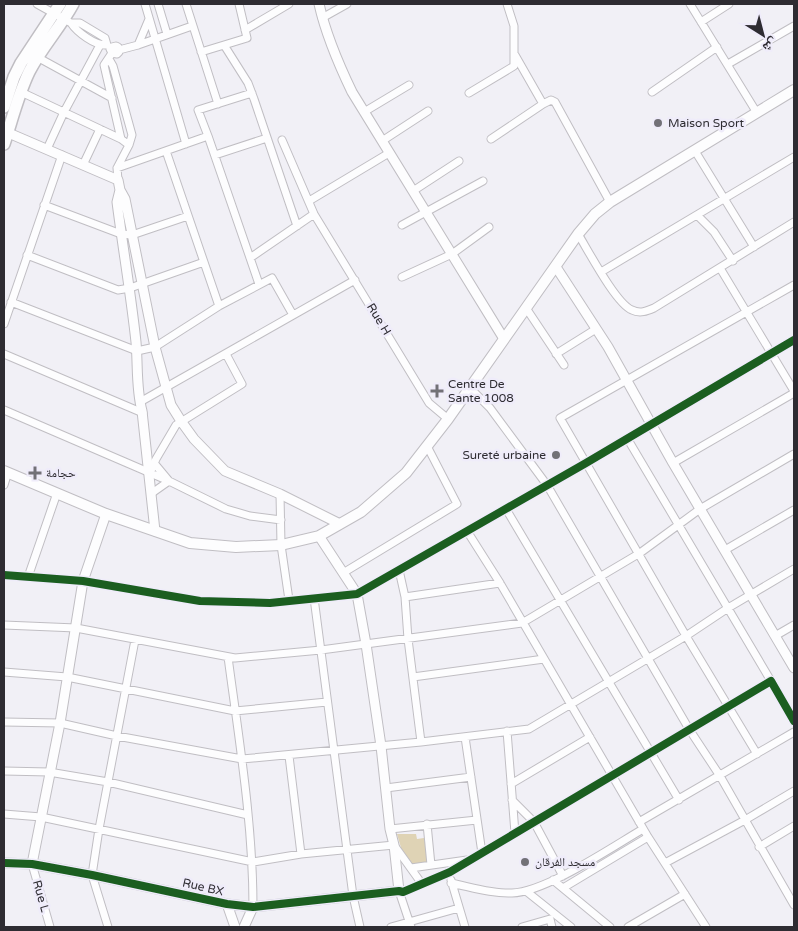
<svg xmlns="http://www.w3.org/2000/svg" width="798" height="931" font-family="'Varela Round','Noto Naskh Arabic',sans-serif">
  <rect width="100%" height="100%" fill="#f1f0f6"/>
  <!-- green -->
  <path fill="#dfd3b5" d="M397,834h19l1,5 7,-1 5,22 -2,3 -15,3 -10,-15z"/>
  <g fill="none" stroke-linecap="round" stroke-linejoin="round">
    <!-- minor casing -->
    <g stroke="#c0bec3" stroke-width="9">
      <path id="minor" d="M37,4l34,19h9l25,15 2,7c-12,1 -30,-13 -36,-22
        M145,4l41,140
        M158,4l9,30
        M186,4l32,100
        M239,4l8,34 -23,7 24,38 6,16 43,127
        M690,4l67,109
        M322,18l25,-14
        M701,22l28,-18
        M245,30l44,-26
        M138,45l11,-26
        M119,50l19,-5 54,-19
        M201,52l23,-7
        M37,57l75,41
        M109,59l4,7 19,69 -3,10 -8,-6 -17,-74 8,-12 -2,-4 2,-2 4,-1 2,1 1,5 -2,2 -5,-1
        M728,64l66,-38
        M21,92l100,47
        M652,92l65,-45
        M469,93l45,-27v-40l-7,-22
        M543,104l8,-4 4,2 55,100
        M364,112l45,-27
        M208,136l-10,-26 54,-17
        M491,139l52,-35 -28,-49
        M282,140l32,74 115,189 19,16
        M382,141l46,-30
        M47,149l17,-37 36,-67
        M166,151l53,155
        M695,151l59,96
        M215,155l52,-17
        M83,165l17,-36
        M117,168l91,-32 51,148
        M118,180l-1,-12 12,-23
        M413,191l46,-30
        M309,201l80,-48
        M44,205l77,29 11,1 56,-19
        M697,215l17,17 19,29
        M402,225l81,-44
        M578,234c10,16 38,70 54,76 8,4 15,1 22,-2l140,-86
        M27,255l91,35 12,-2 74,-26
        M250,258l64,-44
        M720,268l74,123
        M601,272l193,-115
        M402,277l50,-23 37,-27
        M11,302l126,49 18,-4 64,-41 53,-28 21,37
        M526,308l38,57
        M4,324l58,-169
        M4,354l139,59
        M556,354l40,-25
        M470,388l20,20 57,77 142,244 31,47 74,129
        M140,402l215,-122
        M4,410l165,71 57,28 24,7 31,4
        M627,438l144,243
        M673,463l121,-70
        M150,473l6,-14 20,-34 66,-41 -16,-30
        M4,485l4,-13
        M152,493l17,-12 -15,-18
        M280,494l1,51 8,55
        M506,509l173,291
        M467,531l33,52
        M725,550l69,-40
        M399,570l6,27 3,42 13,103
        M343,573l114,-69 -30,-58
        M4,575l79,6 117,20 70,2 87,-9 229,-131 208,-123
        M28,577l29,-84
        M405,597l95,-14 148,254 58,90
        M314,598l39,298 7,31
        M4,625l72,3 159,30 86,-8 201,-27 118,-70 60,-44 94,-55
        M775,636l19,-11
        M228,657c11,83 25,166 25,250
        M4,672l63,5 168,34 92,-9
        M413,677l131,-18
        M4,722l56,1 57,13 125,23 179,-17 108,-13 157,-93 42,-28 66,-39
        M507,731l8,102
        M465,737l17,116
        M757,754l-71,-118 -126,-218 234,-133
        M289,756l12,98
        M4,771l45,1 59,10 140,33
        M511,784l79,-47
        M386,788l85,-11
        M512,800l22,22 29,54
        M4,814l37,3 212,45 48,-8 93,-9 28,39
        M639,822l155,-90
        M427,824l4,41
        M390,829l87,-9
        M759,847l35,-21
        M665,863l80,-43 49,-29
        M32,864l18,63
        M411,868l56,-8
        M451,880l14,47
        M553,880l57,47
        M451,883c20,4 41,11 61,10 34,-1 100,-46 131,-64
        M563,888l85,-51
        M526,891l45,36
        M108,927l-16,-52 7,-46 36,-189
        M391,927l68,-19
        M411,927l-12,-36 4,1 47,-20 321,-191 23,40
        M522,927l28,-8 2,8
        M628,927l57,-33"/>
    </g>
    <!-- tertiary casing -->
    <g stroke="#c0bec3" stroke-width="11">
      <path id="tertiary" d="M319,4c7,31 19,59 33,88l152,247
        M4,131l114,49 2,10 5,9 30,148 16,58 10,16 13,18 31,32 55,23 60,30
        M120,190l-3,12c6,47 14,93 19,140 2,23 0,47 6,69l13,120
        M556,267l52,80 65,116 121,205
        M4,863l28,1 60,11 135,29 26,3 146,-16 -5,-46 -4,-16 -9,-83 -15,-102 -9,-50 -38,-58
        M32,864l28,-141 23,-142 23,-67
        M227,904l8,23
        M244,927l9,-20"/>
    </g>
    <!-- secondary casing -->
    <g stroke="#c0bec3" stroke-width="12">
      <path id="secondary" d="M4,471l102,43 84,29 46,4 45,-2 38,-9 42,-24 45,-39 42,-54 130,-185 17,-20 15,-12 184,-112"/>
    </g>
    <!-- primary casing -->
    <g stroke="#c0bec3" stroke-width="14">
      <path id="primary" d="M4,107l10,-30 7,-14 39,-59
        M4,144c8,-24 14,-49 25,-72 12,-24 31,-44 44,-68"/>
    </g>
    <!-- minor -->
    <use href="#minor" stroke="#fdfdfe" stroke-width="7"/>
    <!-- tertiary -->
    <use href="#tertiary" stroke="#fdfdfe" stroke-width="9"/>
    <!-- secondary -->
    <use href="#secondary" stroke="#fdfdfe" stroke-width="10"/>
    <!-- primary -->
    <use href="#primary" stroke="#fdfdfe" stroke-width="11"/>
    <!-- cycleway casing -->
    <g stroke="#efecfa" stroke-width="11">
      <path id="cycleway" d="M4,575l79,6 117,20 70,2 87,-9 229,-131 208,-123
        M4,863l28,1 60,11 135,29 26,3 146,-16 4,1 47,-20 321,-191 23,40"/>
    </g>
    <!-- cycleway -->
    <use href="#cycleway" stroke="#1b5e20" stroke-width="8"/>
  </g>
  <!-- markers -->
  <g fill="#727177" stroke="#efecfa" stroke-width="2">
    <circle cx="658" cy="123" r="5"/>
    <path d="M434.5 383.5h5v5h5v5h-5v5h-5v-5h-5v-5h5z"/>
    <circle cx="556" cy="455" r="5"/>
    <path d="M32.5 465.5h5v5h5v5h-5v5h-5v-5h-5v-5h5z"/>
    <circle cx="525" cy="862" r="5"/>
  </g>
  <g text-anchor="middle" stroke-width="5" stroke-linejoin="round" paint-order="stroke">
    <!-- poi labels -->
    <g font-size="12" fill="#2e2c32" stroke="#efecfa" text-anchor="start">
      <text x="668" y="127">Maison Sport</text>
      <text x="448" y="388">Centre De<tspan x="448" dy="14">Sante 1008</tspan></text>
      <text x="546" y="459" text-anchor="end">Sureté urbaine</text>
      <text x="46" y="477">حجامة</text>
      <text x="535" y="866">مسجد الفرقان</text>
    </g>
    <!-- street labels -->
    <g font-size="12" fill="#2e2c32" stroke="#efecfa">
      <text transform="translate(379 319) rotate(59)" y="4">Rue H</text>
      <text transform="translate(203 887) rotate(13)" y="4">Rue BX</text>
      <text transform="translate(41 896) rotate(74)" y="4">Rue L</text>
    </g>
  </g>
  <!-- border -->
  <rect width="798" height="931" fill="none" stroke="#2e2c32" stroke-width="10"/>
  <!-- north arrow -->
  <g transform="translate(763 35) rotate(144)" stroke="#efecfa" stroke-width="4" paint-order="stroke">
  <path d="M0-4L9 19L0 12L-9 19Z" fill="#2e2c32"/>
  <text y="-8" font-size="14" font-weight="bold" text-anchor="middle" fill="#2e2c32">ش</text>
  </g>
</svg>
